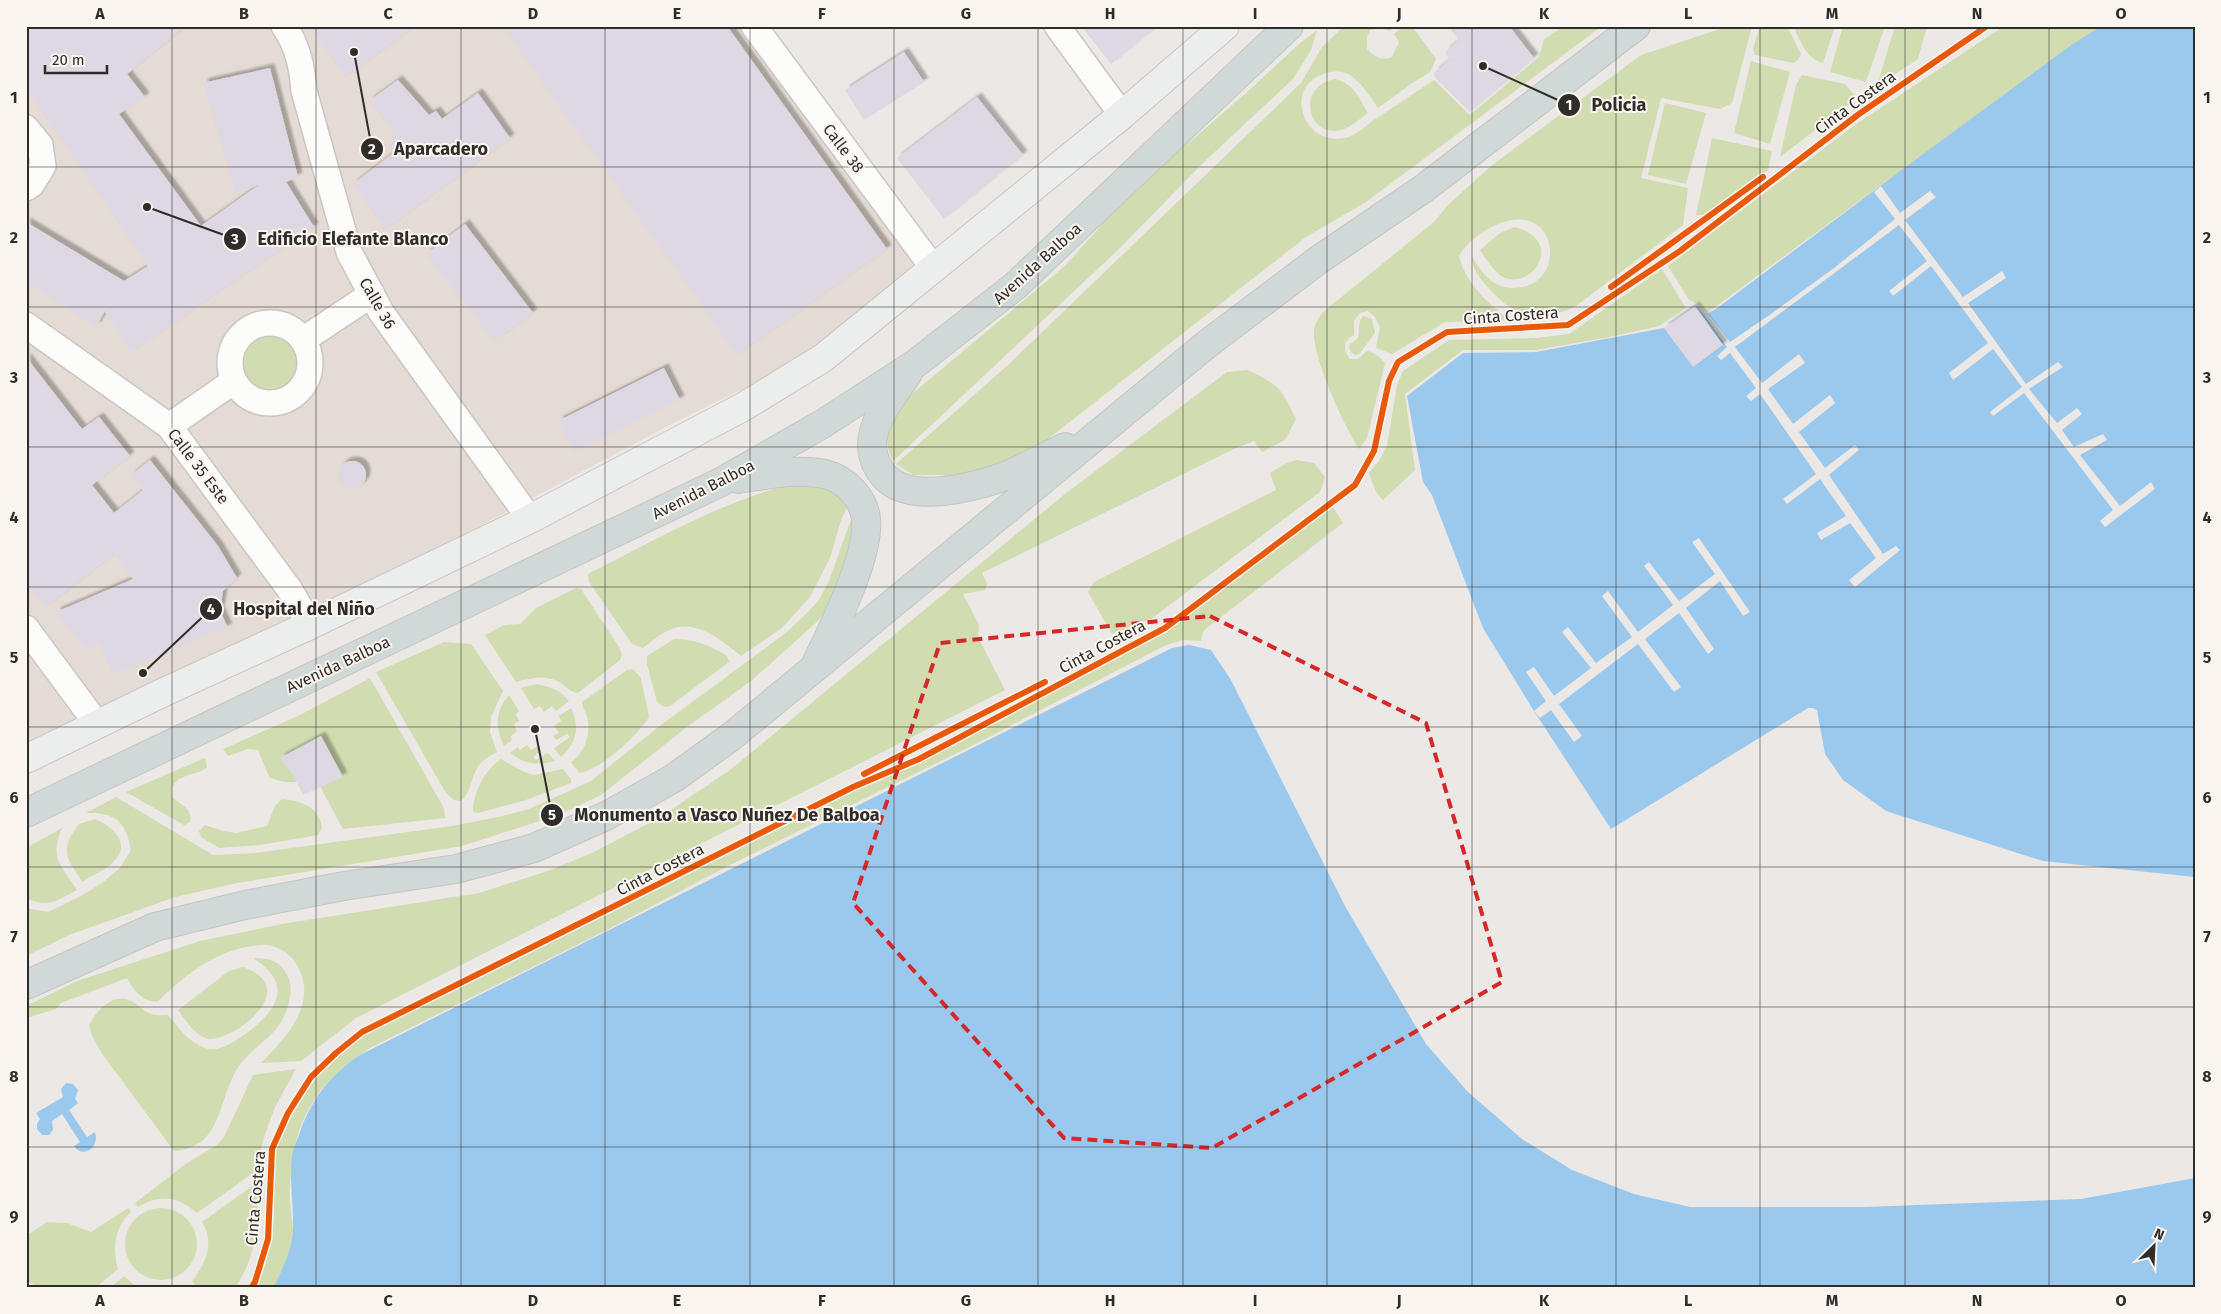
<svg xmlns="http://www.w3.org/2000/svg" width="2221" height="1314" font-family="'Fira Sans',sans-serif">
  <defs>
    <filter id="shadow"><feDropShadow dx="4.5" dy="-4.5" stdDeviation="1" flood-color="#0004"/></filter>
  </defs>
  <rect width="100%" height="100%" fill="#ebe8e5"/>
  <!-- built -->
  <path fill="#e3dbd4" d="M26,26h728l180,243 -115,83 -144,70 -229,122 -285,141 -135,62z"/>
  <!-- green -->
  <path fill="#d1dcb1" d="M1344,26h51l-5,5 -12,-3 -8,2 -3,7v12c8,8 14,12 25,8l7,-15 -5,-8 9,-8h9l24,33 -6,13 -19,12 -33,24c-8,-11 -16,-25 -27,-32 -7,-6 -17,-5 -25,-3 -43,12 -25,73 19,65 10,-2 21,-12 29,-18 20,-13 40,-27 60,-40l36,35 69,-58 5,-18 20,-13h38l-236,176 -60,35 -267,209 -30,15 -37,11 -23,3h-36l-17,-11 112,-99 293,-282 21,-36z
    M1729,26h23l-20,77 -12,6 -59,-11 -20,80 47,10 -5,37 -107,81c-11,6 -40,15 -52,10 -16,-7 -54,-40 -52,-59 5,7 10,15 16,21 6,6 16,10 24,10 53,2 50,-80 -4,-67 -18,4 -40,19 -49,35 6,27 29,47 50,64l-64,2 -53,32 -16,-6 4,-21 -5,-10 -7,-6 -8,2 -6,8v14c-11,6 -12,14 -4,24h8l9,-8c8,2 13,6 18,12l-18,75 -8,11c-15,-23 -48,-94 -45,-120 1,-6 6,-12 9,-17l111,-90 14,-17 43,-39 150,-111z
    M1760,26h27l14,28 -3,6 -5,3 -38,-8 -2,-7z
    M1793,26h42l-12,37c-17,-4 -22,-22 -30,-37z
    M1843,26h42l-19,56 -36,-10z
    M1895,26h32l-9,33 -41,27z
    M2004,26h99l-196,140 -200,147 -7,-8 -11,-5 -21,-34 187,-141z
    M1317,30l-6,20 -18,29 -91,85 -83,85 -226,212c-11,-22 -5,-37 7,-57l166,-139 47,-53 46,-44 85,-73 55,-51z
    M1751,61l39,11 -20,72 -36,-11z
    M1802,75l43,9 12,14 -77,59 16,-72z
    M1335,79c19,4 24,19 33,34 -10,7 -21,18 -34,18 -30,-1 -34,-46 1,-52z
    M1665,103l41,10 -20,71 -38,-9z
    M1712,138l60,13 -4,19 -64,45h-8z
    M1515,227c51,14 17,64 -12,50 -9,-5 -17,-18 -23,-27l20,-17z
    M1662,269l24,39 -27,18 -49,11 -74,13h-73l-58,44 10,76 -32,30 -7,-8 -7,-19 10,-12 8,-15 10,-61 6,-14 46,-31 87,-2 33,-4z
    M1363,316l9,3 3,14 -15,20 -4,2 -4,-2 -3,-5 1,-4 8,-6 2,-18z
    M237 361a30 30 0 1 1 60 0a30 30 0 1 1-60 0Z
    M1247,370c32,14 34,18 49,49l-11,21 -23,12 -8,-11 -18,7 -254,125 5,11 -2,6 -22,4 16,31 -1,12 27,53 -649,328 -55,43 -40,2c28,-28 62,-65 31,-105 -7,-8 -19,-14 -30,-13 -42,2 -76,29 -105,57 -14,0 -24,-12 -30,-24l-66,25 -5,6 -30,9v-12l51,-25 123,-40 82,-17 197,-31 69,-22 44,-18 67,-35 71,-48 335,-276 162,-122z
    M1296,460l18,3 11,14 -5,15 -169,127 -39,15 -24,-42 6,-10 182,-92 -6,-17 17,-10z
    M797,483h12l27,8 12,14 -7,15 -11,38 -20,39 -28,31 -41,28c-17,-14 -44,-37 -69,-27 -11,4 -20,12 -29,19l-11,-4 -43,-62 -1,-8c65,-33 138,-75 209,-91z
    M1333,507l10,16 -140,108 -2,10 -19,-1 -18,6 -189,98 -251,124 -117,62 -237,118c-60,40 -80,79 -80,151 0,10 3,21 3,31 -1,19 -11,42 -20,58h-15l15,-51 2,-87 16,-36 23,-35 24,-25 27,-20 39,-21 105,-50 338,-170 73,-32 244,-129z
    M853,514l-4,43 -17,46 -14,18 -67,60 -64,46 -86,68 -40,19 -99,32 -225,37 -62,14 -106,38 -43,21v-48l22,4 33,-16 21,-13 18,-15 11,-18c-5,-28 -15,-38 -45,-37l30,-16 97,58 42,-2 197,-27 46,-9 31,-8 62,-28 70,-56 126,-93 21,-20 11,-12 10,-19z
    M576,588l5,1 38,58 3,8 -2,5 -42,33c-8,-1 -11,-6 -17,-10 -15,-9 -29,-5 -45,-1l-31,-47 19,-10 16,-1 16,-16z
    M674,639c20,0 36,6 53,17l2,6 -59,44 -6,1 -7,-5 -10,-38v-8z
    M444,642l27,2 32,47 -12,26 -1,15 7,20c-8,4 -15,8 -20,16 -6,11 -6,24 -16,33l-7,-1 -8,-7 -70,-121z
    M633,669l8,9 8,39c-11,18 -48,53 -70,56l-8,-11c13,-8 19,-26 17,-41 -1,-7 -5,-12 -6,-19l45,-32z
    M370,678l74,130 1,10 -102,11 -27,-50c-17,3 -31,6 -47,-2l-11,-27 -10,-1 -20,7 -5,-7 75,-33z
    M537,684c14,3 23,6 32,17l-13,10 -4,-5 -8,6 -4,-6 -6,3 -13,-21z
    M509,695l10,16 -3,3 3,7 -5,3 3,7 -6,5 1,4 -8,6c-9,-18 -9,-35 5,-51z
    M571,708c9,19 6,35 -10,49l-7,-9 16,-11 -3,-3 -11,6 -3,-4 6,-3 -5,-7 7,-5 -2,-5z
    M527,745l4,5 7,-4 3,5 -8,6 3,3 12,-7 7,8c-18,5 -30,3 -45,-8l8,-6 2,3z
    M205,758l2,9c-9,9 -28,6 -34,19 -8,19 21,15 17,36l-6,3 -58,-33z
    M501,759l21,12 12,4 29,-6 8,10v4l-45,17 -48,13 -5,-1c0,-20 12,-42 28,-53z
    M282,799c19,2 37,7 40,29l-4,7 -58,10 -41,3 -18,-11 -2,-6 6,-6 18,6 13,2 31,-7 8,-20z
    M95,819c21,9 38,27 15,46 -8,7 -19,10 -27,17 -17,-24 -24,-32 -4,-58z
    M62,828c-13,31 -1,36 15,62 -19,10 -29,19 -51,8v-50z
    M253,958c15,0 27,2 34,17 4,6 4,15 3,22 -7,39 -31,42 -51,69 -22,31 -14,81 -65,85l-71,-96 -10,-17 -4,-13c7,-13 22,-32 40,-25 8,3 13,10 20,13 4,3 14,2 19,2 10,12 21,28 37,33 15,5 30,-7 42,-15 31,-24 47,-49 6,-75z
    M243,967c64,22 -17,80 -38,71 -12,-5 -20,-19 -27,-28l51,-39z
    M296,1069l-21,38 -11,30 -8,34 -59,42c-20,-17 -36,-19 -59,-6l-3,-4 52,-40 30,-18 7,-8 29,-62z
    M258,1182c-1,42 1,69 -23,106h-38l-5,-7c14,-17 23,-39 10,-59z
    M125 1244a36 36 0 1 1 72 0a36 36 0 1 1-72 0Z
    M128,1208l3,4c-17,16 -19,36 -13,57l-23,19h-55l-14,-8v-44l21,-14 20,1 24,9z
    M124,1276l11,10 6,2h-31z"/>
  <!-- water -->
  <path fill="#9bc8ed" d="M2101,26h94v851l-152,-16 -157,-50 -43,-31 -18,-26 -8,-44 -4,-2h-5l-197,121 -77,-118 -51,-83 -51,-133 -9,-13 -16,-86 56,-43 73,-1 128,-24 31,-23 9,10 12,-6 191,-143 163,-120z
    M1189,645l22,5 20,30 115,228 80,136 42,48 54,47 50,31 62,24 56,13h174l217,-8 114,-21v110h-1922c9,-17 19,-39 20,-58 1,-24 -4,-48 -1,-73 1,-7 4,-15 7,-22 11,-34 31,-60 61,-80l812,-407z
    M66,1083l7,1 5,6 -3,9 3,4 -9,7 18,27 8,-5c5,14 -11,28 -21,14l6,-4 -18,-28 -10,7 1,9 -4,5h-7l-5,-6v-5l3,-5 -4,-6 27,-16 -2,-8z"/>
  <!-- pier -->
  <path fill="#ebe8e5" d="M1881,186l19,27 30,-22 6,6 -31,23 58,77 39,-26 4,7 -38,25 58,81 32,-22 5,5 -34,22 28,34 20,-15 5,6 -20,16 12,17 29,-13 4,6 -27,15 40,51 31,-24 4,7 -50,38 -5,-6 13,-11 -89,-117 -31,23 -3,-4 32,-25 -29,-38 -40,31 -4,-7 39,-30 -57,-77 -38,30 -4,-5 38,-30 -28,-36 -164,122 27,36 37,-29 6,9 -37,26 25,35 37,-29 5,8 -36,29 26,36 30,-23 4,5 -30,25 54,79 13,-8 4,4 -45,37 -6,-7 27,-22 -26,-35 -29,17 -4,-7 29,-17 -26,-37 -33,25 -4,-5 33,-25 -56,-80 -9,7 -5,-5 10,-8 -26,-35 -9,7 -4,-4 10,-9 -23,-32 3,-2 23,29 38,-26 66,-48 61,-49 -21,-27z
    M1699,538l51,74 -7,4 -23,-35 -34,27 28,41 -6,5 -29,-41 -34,26 36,48 -7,5 -36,-48 -79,60 23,32 -8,6 -23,-32 -11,8 -6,-7 12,-10 -20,-29 8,-5 20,29 37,-28 -29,-36 6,-5 28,36 36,-26 -30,-41 6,-5 30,41 35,-27 -29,-39 5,-4 30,39 36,-27 -23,-32z"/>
  <!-- building -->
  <path fill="#ddd8e1" filter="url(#shadow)" d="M26,26h64l2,2 2,-2h92l-59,48 18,23 -26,17 82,112 58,-41 -24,7 -32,-109 67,-15 28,109 -12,5 28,45 -183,125 -26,-41 -9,16 -70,-45v-60l98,59 24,-15 -122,-177z
    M308,26h108l-71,51z
    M502,26h225l160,223 -150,106z
    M1081,26h77l-47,38z
    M1448,26h61l25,32 -64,54 -35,-34 -1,-5 16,-14 -5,-7 14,-12z
    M904,52l20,30 -60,38 -19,-30z
    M398,80l31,35 7,-4 6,8 36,-26 32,45 -125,92 -32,-46 42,-32 -6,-8 7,-7 -27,-36z
    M977,97l46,58 -79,64 -47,-61z
    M465,224l68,89 -39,29 -68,-88z
    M1695,306l28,39 -30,22 -29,-39z
    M26,357l56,72 17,-12 31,39 -38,29 22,28 29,-23 -12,-15 19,-15 68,86 19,32 -14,13 -3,20 8,17 -23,8 -92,39 -14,-32 -14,5 -29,-36 77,-33 -19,-25 -68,53 -20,-25z
    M664,368l16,32 -106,53 -16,-32z
    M338 475a14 14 0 1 1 28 0a14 14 0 1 1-28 0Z
    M321,736l22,41 -40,18 -9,-18 -14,-19z"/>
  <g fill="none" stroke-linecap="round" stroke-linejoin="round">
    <!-- minor casing -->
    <g stroke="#c9c6c4" stroke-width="28">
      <path id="minor" d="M284,26c14,20 18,41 20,65l45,161 32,60 149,207
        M754,26l180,243
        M1057,26l65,89
        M26,128l14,17 3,21 -11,18 -6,4
        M230 363a40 40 0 1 1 80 0a40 40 0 1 1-80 0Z
        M26,325l143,101 121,164 20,35
        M303,340l69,-46
        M169,426l65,-45
        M26,628l71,96"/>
    </g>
    <!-- secondary casing -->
    <g stroke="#c9c6c4" stroke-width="30">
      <path id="secondary" d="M26,759l136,-66 148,-68 220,-106 213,-112 80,-49 299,-243 103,-89"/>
    </g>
    <!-- trunk casing -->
    <g stroke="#c6c5c3" stroke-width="30">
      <path id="trunk" d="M908,373c-12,19 -31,40 -35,63 -2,11 0,23 6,33 20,34 74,22 105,14 29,-8 55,-23 81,-36
        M738,479c28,-4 59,-11 87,-5 20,5 39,24 41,45 4,36 -33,109 -49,143
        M26,813l695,-331 103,-59 91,-59 100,-78 274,-260
        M26,985l129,-58 90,-22 99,-19 112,-17 78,-21 74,-33 66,-37 58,-42 474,-391 111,-84 106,-72 213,-163"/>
    </g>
    <!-- minor -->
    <use href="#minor" stroke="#fcfcfb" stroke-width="25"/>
    <!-- secondary -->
    <use href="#secondary" stroke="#eceeee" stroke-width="28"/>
    <!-- trunk -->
    <use href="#trunk" stroke="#d0d8d8" stroke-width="28"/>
    <!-- cycleway casing -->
    <g stroke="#fbf5f0" stroke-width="9">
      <path id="cycleway" d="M1611,287l152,-110
        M864,774l181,-92
        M251,1288l4,-6 13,-43 4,-90 16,-36 23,-36 25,-24 26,-21 491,-245 66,-28 246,-131 190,-143 19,-34 15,-70 9,-19 49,-30 121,-7 112,-74 179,-137 128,-88"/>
    </g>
    <!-- cycleway -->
    <use href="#cycleway" stroke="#e8590c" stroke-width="6"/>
  </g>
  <!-- marked area -->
  <path fill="none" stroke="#d62828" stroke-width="4" stroke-dasharray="10 6" stroke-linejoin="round" d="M1210,616l216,107 76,259 -290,166 -148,-10 -211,-235 87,-260z"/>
  <!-- grid -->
  <path fill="none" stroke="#2f2d2b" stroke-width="1" stroke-opacity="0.55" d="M172,26v1262M316,26v1262M461,26v1262M605,26v1262M750,26v1262M894,26v1262M1038,26v1262M1183,26v1262M1327,26v1262M1472,26v1262M1616,26v1262M1760,26v1262M1905,26v1262M2049,26v1262M26,167h2169M26,307h2169M26,447h2169M26,587h2169M26,727h2169M26,867h2169M26,1007h2169M26,1147h2169"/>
  <g text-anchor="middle" stroke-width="4" stroke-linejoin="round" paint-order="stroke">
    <!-- street labels -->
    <g font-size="16" fill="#2f2d2b" stroke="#fbf5f0">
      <text transform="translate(1855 102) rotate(-36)" y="6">Cinta Costera</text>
      <text transform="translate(844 148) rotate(53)" y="6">Calle 38</text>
      <text transform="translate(1037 263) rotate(-42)" y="6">Avenida Balboa</text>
      <text transform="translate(378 303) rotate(60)" y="6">Calle 36</text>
      <text transform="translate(1511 315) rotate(-4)" y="6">Cinta Costera</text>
      <text transform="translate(199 466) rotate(53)" y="6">Calle 35 Este</text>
      <text transform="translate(703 489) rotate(-27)" y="6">Avenida Balboa</text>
      <text transform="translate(1102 646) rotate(-28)" y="6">Cinta Costera</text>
      <text transform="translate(338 664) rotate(-25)" y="6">Avenida Balboa</text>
      <text transform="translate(660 869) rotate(-27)" y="6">Cinta Costera</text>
      <text transform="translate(255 1198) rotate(-85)" y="6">Cinta Costera</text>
    </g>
  </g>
  <!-- callouts -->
  <path fill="none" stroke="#2f2d2b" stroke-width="2" d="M1483 66L1569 105M354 52L372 149M147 207L235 239M143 673L211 609M535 729L552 815"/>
  <g fill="#2f2d2b" stroke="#fbf5f0" stroke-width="2">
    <circle cx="1483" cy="66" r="5"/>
    <circle cx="354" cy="52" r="5"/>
    <circle cx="147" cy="207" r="5"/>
    <circle cx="143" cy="673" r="5"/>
    <circle cx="535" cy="729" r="5"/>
    <circle cx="1569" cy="105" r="12"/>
    <circle cx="372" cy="149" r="12"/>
    <circle cx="235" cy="239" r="12"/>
    <circle cx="211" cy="609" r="12"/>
    <circle cx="552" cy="815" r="12"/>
  </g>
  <g font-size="15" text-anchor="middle" font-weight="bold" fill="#fff">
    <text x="1569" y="110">1</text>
    <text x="372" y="154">2</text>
    <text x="235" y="244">3</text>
    <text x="211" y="614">4</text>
    <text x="552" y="820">5</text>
  </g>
  <g font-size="18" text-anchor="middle" font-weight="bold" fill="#2f2d2b" stroke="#fbf5f0" stroke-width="4" stroke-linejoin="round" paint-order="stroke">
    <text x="1619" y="111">Policia</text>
    <text x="441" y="155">Aparcadero</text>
    <text x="353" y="245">Edificio Elefante Blanco</text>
    <text x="304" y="615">Hospital del Niño</text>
    <text x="727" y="821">Monumento a Vasco Nuñez De Balboa</text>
  </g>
  <!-- border -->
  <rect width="2221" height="1314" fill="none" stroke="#fbf5f0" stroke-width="55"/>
  <!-- north arrow -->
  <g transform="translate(2154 1246) rotate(24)" stroke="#fbf5f0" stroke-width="4" paint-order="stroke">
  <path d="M0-4L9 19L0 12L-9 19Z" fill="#2f2d2b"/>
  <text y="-8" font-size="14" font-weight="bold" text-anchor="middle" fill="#2f2d2b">N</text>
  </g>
  <!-- scale -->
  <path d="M45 65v8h62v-8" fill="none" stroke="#2f2d2b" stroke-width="2.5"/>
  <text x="52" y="65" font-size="15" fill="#2f2d2b" stroke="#fbf5f0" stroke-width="4" paint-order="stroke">20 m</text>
  <rect x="28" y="28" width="2166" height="1258" fill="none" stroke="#2f2d2b" stroke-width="2"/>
  <g font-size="16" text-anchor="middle" font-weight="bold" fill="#2f2d2b">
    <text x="100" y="19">A</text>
    <text x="244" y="19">B</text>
    <text x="388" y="19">C</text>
    <text x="533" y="19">D</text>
    <text x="677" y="19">E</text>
    <text x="822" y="19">F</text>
    <text x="966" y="19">G</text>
    <text x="1110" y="19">H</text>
    <text x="1255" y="19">I</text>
    <text x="1399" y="19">J</text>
    <text x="1544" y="19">K</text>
    <text x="1688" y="19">L</text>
    <text x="1832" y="19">M</text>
    <text x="1977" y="19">N</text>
    <text x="2121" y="19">O</text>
    <text x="14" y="103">1</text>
    <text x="2207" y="103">1</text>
    <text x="14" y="243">2</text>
    <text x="2207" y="243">2</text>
    <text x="14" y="383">3</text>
    <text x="2207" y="383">3</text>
    <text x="14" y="523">4</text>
    <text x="2207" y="523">4</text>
    <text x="14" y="663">5</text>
    <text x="2207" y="663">5</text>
    <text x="14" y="803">6</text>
    <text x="2207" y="803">6</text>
    <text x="14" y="942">7</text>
    <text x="2207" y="942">7</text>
    <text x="14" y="1082">8</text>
    <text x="2207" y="1082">8</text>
    <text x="14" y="1222">9</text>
    <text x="2207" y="1222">9</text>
    <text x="100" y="1306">A</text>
    <text x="244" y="1306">B</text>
    <text x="388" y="1306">C</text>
    <text x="533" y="1306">D</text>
    <text x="677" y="1306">E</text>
    <text x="822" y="1306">F</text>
    <text x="966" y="1306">G</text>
    <text x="1110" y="1306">H</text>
    <text x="1255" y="1306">I</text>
    <text x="1399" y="1306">J</text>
    <text x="1544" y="1306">K</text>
    <text x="1688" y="1306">L</text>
    <text x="1832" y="1306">M</text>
    <text x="1977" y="1306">N</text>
    <text x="2121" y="1306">O</text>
  </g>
</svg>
